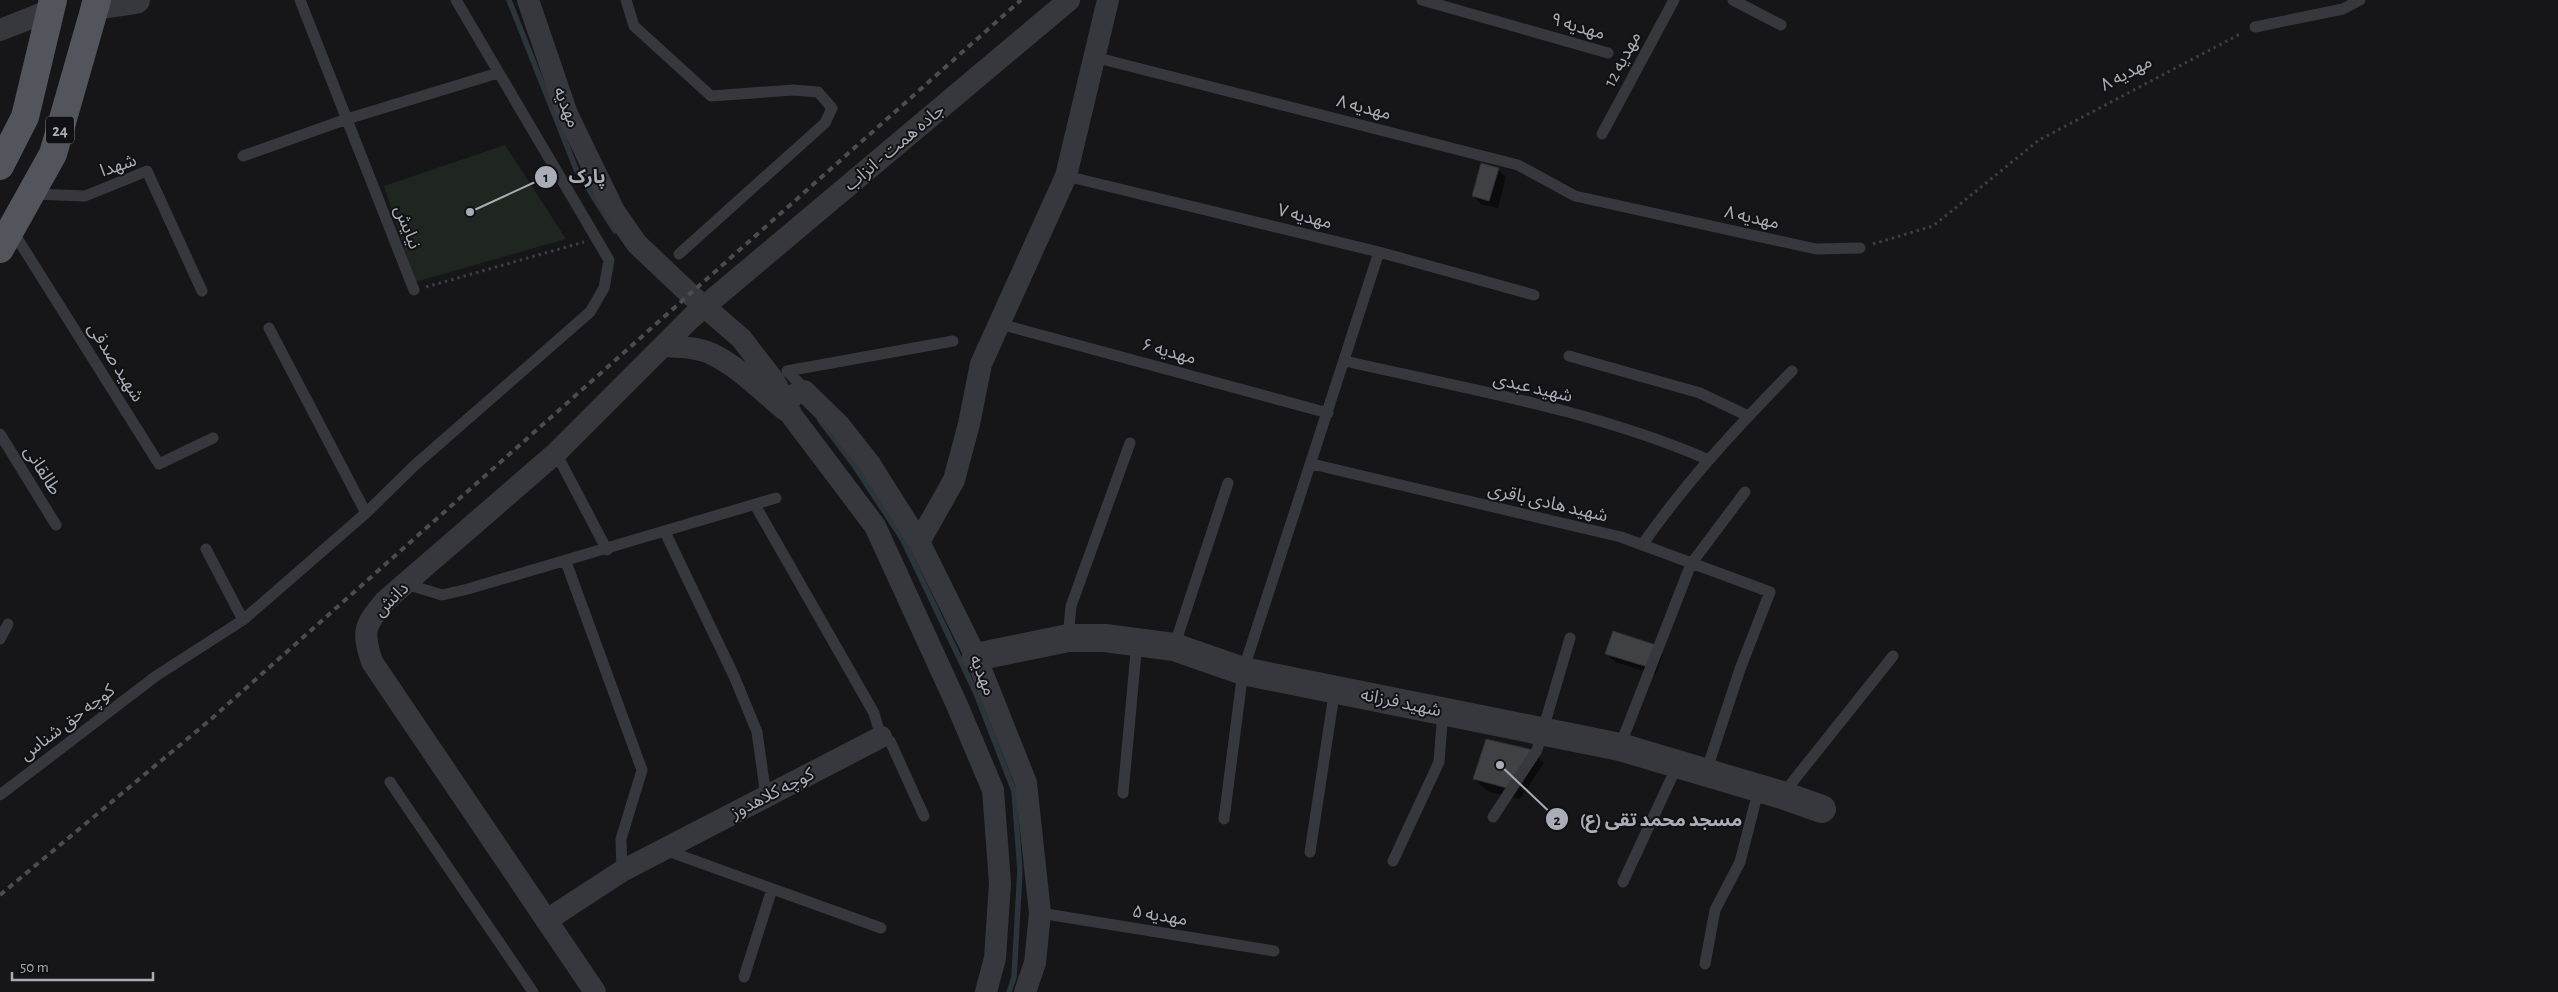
<svg xmlns="http://www.w3.org/2000/svg" width="2558" height="992" font-family="'Alegreya Sans','Noto Sans Arabic',sans-serif">
  <rect width="100%" height="100%" fill="#161618"/>
  <!-- green -->
  <path fill="#1e261f" d="M505,145l61,94 -151,43 -31,-96z"/>
  <!-- shadow -->
  <path fill="#0007" fill-rule="evenodd" d="M1498,169l8,8 -8,31 -17,-4 -8,-8z
    M1655,646l8,8 -7,20 -41,-12 -8,-8z
    M1532,751l12,12 -24,36 -33,-8 -13,-12zM1526,757l-21,36 -3,-1z"/>
  <g fill="none" stroke-linecap="round" stroke-linejoin="round">
    <!-- stream -->
    <path stroke="#2c353c" stroke-width="5.5" d="M509,0l67,169 39,62
      M820,420l34,45 49,75 72,151 39,100 6,79 -6,107 -5,15"/>
  </g>
  <!-- building -->
  <path fill="#404145" stroke="#303034" d="M1481,163l18,5 -10,33 -17,-5z
    M1613,631l43,14 -8,22 -43,-13z
    M1486,739l47,11 -26,38 -34,-9z"/>
  <g fill="none" stroke-linecap="round" stroke-linejoin="round">
    <!-- path -->
    <path stroke="#3d3f44" stroke-width="3" stroke-dasharray="2.5 4" stroke-linecap="butt" d="M1873,244l60,-18 106,-86 203,-107
      M426,287l158,-45"/>
    <!-- service -->
    <path stroke="#37383d" stroke-width="11" d="M300,0l114,290
      M626,0l8,26 77,70 82,-6 25,2 14,16 -7,15 -146,131
      M1422,0l186,53
      M1733,0l48,25
      M2255,27l88,-18 17,-9
      M1094,57l424,108 57,31 241,53 44,-1
      M1602,134l72,-134
      M243,156l104,-37 151,-46
      M1066,176l313,76 155,43
      M31,194l54,2 62,-25 55,120
      M12,230l147,234 54,-26
      M1000,324l328,89
      M269,328l97,185
      M1569,356l131,37 48,23
      M1345,361c122,28 249,49 364,99
      M808,392l-21,-21 166,-30
      M0,434l56,91
      M556,453l51,97
      M1312,464l309,73 149,55 -30,77 -34,103
      M755,505l119,208 7,24 9,4 34,75
      M665,532l69,144 23,56 9,64
      M1642,545c44,-63 96,-119 150,-174
      M206,549l37,71
      M566,562l76,208 -21,69 1,32
      M406,584l36,11 26,-6 308,-91
      M1068,638l3,-32 59,-163
      M0,639l8,-15
      M1174,647l54,-164
      M1620,746l71,-182 54,-72
      M390,782l143,210
      M1123,793l14,-151
      M0,795l156,-119 87,-56 123,-107 49,-48 175,-153 14,-24 5,-28 -153,-260
      M1782,795l111,-139
      M1493,817l44,-67 33,-112
      M1224,819l19,-148 136,-419
      M665,850l216,78
      M1310,852l25,-164
      M1393,861l46,-99 4,-51
      M1623,882l55,-118
      M1040,913l234,38
      M1705,964l10,-54 25,-48 19,-74
      M744,977l28,-88"/>
    <!-- minor -->
    <path stroke="#37383d" stroke-width="22" d="M528,0l39,114 47,97 23,33 55,52 49,42 33,43 13,24
      M0,30l51,-20
      M663,346c16,1 34,1 49,8 27,13 50,37 73,56
      M919,542l35,-62 15,-56 12,-60 85,-188 42,-176
      M547,920l75,-49 259,-134
      M595,992l-223,-330c-10,-31 -8,-36 13,-61l171,-148 136,-136 377,-317
      M986,992l9,-34 5,-75 -7,-93 -36,-85 -82,-179 -83,-110 -5,-11c5,-9 7,-12 17,-14l36,35 29,37 50,79 57,115 50,126 14,130 -5,50 -10,29"/>
    <!-- tertiary -->
    <path stroke="#37383d" stroke-width="28" d="M95,6l41,-6
      M976,657l92,-19h37l69,9 69,24 377,76 162,48 40,14"/>
    <!-- primary -->
    <path stroke="#53555c" stroke-width="28" d="M0,166l25,-49 28,-117
      M0,249l53,-95 44,-154"/>
    <!-- rail -->
    <path stroke="#4a4c52" stroke-width="4" stroke-dasharray="6 5" stroke-linecap="butt" d="M0,895l210,-175 811,-720"/>
  </g>
  <g text-anchor="middle" stroke-width="4" stroke-linejoin="round" paint-order="stroke">
    <!-- shield labels -->
    <rect fill="#111113" stroke="#7b7e86" stroke-width="1" x="46" y="116.5" width="28" height="27" rx="4"/>
    <g font-size="16" font-weight="bold" fill="#a8adb8">
      <text x="60" y="136">24</text>
    </g>
    <!-- street labels -->
    <g font-size="18" fill="#a8adb8" stroke="#111113">
      <text transform="translate(1578 26) rotate(16)" y="6">مهدیه ۹</text>
      <text transform="translate(1622 59) rotate(-62)" y="6">مهدیه 12</text>
      <text transform="translate(2126 73) rotate(-28)" y="6">مهدیه ۸</text>
      <text transform="translate(567 107) rotate(68)" y="6">مهدیه</text>
      <text transform="translate(1364 107) rotate(14)" y="6">مهدیه ۸</text>
      <text transform="translate(894 147) rotate(-40)" y="6">جاده همت - انزاب</text>
      <text transform="translate(118 165) rotate(-19)" y="6">شهدا</text>
      <text transform="translate(1305 216) rotate(14)" y="6">مهدیه ۷</text>
      <text transform="translate(1752 217) rotate(12)" y="6">مهدیه ۸</text>
      <text transform="translate(408 227) rotate(69)" y="6">نیایش</text>
      <text transform="translate(1169 351) rotate(15)" y="6">مهدیه ۶</text>
      <text transform="translate(116 362) rotate(58)" y="6">شهید صدقی</text>
      <text transform="translate(1533 387) rotate(13)" y="6">شهید عبدی</text>
      <text transform="translate(43 470) rotate(58)" y="6">طالقانی</text>
      <text transform="translate(1548 502) rotate(13)" y="6">شهید هادی باقری</text>
      <text transform="translate(391 599) rotate(-44)" y="6">دانش</text>
      <text transform="translate(983 675) rotate(68)" y="6">مهدیه</text>
      <text transform="translate(1401 702) rotate(12)" y="6">شهید فرزانه</text>
      <text transform="translate(67 722) rotate(-37)" y="6">کوچه حق شناس</text>
      <text transform="translate(772 793) rotate(-27)" y="6">کوچه کلاهدوز</text>
      <text transform="translate(1160 915) rotate(9)" y="6">مهدیه ۵</text>
    </g>
  </g>
  <!-- callouts -->
  <path fill="none" stroke="#a8adb8" stroke-width="2" d="M470 212L546 177M1500 765L1557 819"/>
  <g fill="#a8adb8" stroke="#111113" stroke-width="2">
    <circle cx="470" cy="212" r="5"/>
    <circle cx="1500" cy="765" r="5"/>
    <circle cx="546" cy="177" r="12"/>
    <circle cx="1557" cy="819" r="12"/>
  </g>
  <g font-size="15" text-anchor="middle" font-weight="bold" fill="#111">
    <text x="546" y="182">1</text>
    <text x="1557" y="825">2</text>
  </g>
  <g font-size="19" text-anchor="middle" font-weight="bold" fill="#a8adb8" stroke="#111113" stroke-width="4" stroke-linejoin="round" paint-order="stroke">
    <text x="587" y="183">پارک</text>
    <text x="1661" y="826">مسجد محمد تقی (ع)</text>
  </g>
  <!-- scale -->
  <path d="M12 972v8h141v-8" fill="none" stroke="#a8adb8" stroke-width="2.5"/>
  <text x="20" y="972" font-size="15" fill="#a8adb8" stroke="#111113" stroke-width="4" paint-order="stroke">50 m</text>
</svg>
